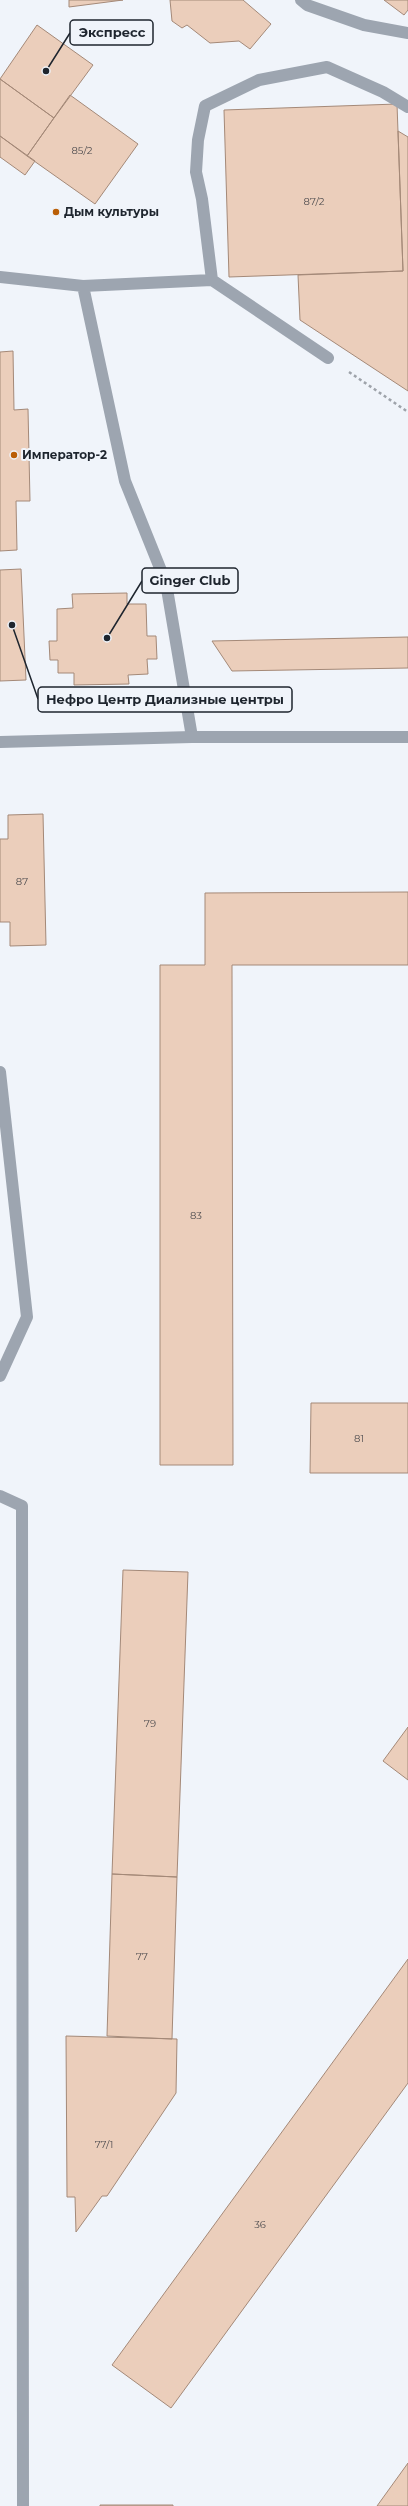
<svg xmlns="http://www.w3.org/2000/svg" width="408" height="2506" font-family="Montserrat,sans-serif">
  <rect width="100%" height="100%" fill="#f0f4fa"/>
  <!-- building -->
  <path fill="#ebcebb" stroke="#a48978" d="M69,0h54l-54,7z
    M170,0h73l28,24 -21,25 -11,-8 -29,2 -23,-18 -5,3 -10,-7z
    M384,0h24v10l-4,5z
    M37,25l56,40 -39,53 -54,-39z
    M0,79l54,39 -27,38 -27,-20z
    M70,95l68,49 -43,60 -68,-48z
    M397,104l6,167 -174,6 -5,-167z
    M398,131l10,6v254l-108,-71 -2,-45 105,-4z
    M0,136l35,25 -10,14 -25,-18z
    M13,351l1,59 14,-1 2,92h-14l1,49 -17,1v-199z
    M21,569l5,111 -26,1v-111z
    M127,593v11h19l1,32h9l1,23h-10l1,15 -20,1 1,9 -55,1v-12h-16v-13h-8l-1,-19h8v-32l16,-1 -1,-14z
    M408,637v31l-176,3 -20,-30z
    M43,814l3,131 -36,1v-24h-10v-83h8v-24z
    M408,892v73h-176l1,500h-73v-500h45v-72z
    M311,1403h97v70h-98z
    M123,1570l65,2 -11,305 -65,-3z
    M408,1727v53l-25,-19z
    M112,1874l65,3 -5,162 -65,-3z
    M408,1959v124l-237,325 -59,-43z
    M66,2036l111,3 -1,54 -69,103h-5l-26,36 -1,-35h-8z
    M408,2463v43h-31z
    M100,2505h73v1h-73z"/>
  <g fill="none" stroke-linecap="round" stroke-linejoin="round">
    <!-- path -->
    <path stroke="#9ea3aa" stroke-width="2.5" stroke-dasharray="3 3" stroke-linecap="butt" d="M349,372l59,40"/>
    <!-- lane -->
    <path stroke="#9da5b0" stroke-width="12" d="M301,0l6,5 57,20 44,8
      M0,277l83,9 42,195 41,102 26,154
      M212,280l116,78
      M83,286l129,-6 -10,-81 -6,-27 2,-32 7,-34 54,-26 68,-13 56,25 25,15
      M0,1072l27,245 -27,59
      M0,1496l22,10 1,1000"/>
    <!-- street -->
    <path stroke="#9da5b0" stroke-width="12" d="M0,742l192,-5h216"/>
  </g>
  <!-- markers -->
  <g fill="#ba5e06" stroke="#f0f4fa" stroke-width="1.5">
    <circle cx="56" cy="212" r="4"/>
    <circle cx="14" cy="455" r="4"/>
  </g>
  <g text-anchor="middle" stroke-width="4" stroke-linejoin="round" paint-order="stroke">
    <!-- number labels -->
    <g font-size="10" fill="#514f51">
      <text x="82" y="154">85/2</text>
      <text x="314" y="205">87/2</text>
      <text x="22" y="885">87</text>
      <text x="196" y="1219">83</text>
      <text x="359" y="1442">81</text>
      <text x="150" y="1727">79</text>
      <text x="142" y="1960">77</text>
      <text x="104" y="2148">77/1</text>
      <text x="260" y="2228">36</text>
    </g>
    <!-- poi labels -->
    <g font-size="12" font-weight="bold" fill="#1e252e" stroke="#f0f4fa" text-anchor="start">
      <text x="64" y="216">Дым культуры</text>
      <text x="22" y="459">Император-2</text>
    </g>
  </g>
  <!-- callouts -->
  <path fill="none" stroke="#1e252e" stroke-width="1.5" d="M46 71L70 33M107 638L142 581M12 625L38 699"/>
  <g fill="#1e252e" stroke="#f0f4fa" stroke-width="1.5">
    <circle cx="46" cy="71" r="4"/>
    <circle cx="107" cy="638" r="4"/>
    <circle cx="12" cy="625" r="4"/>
  </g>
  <g fill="#f0f4fa" stroke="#1e252e" stroke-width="1.5">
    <rect x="70" y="20" width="83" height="25" rx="4"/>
    <rect x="142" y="568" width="96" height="25" rx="4"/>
    <rect x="38" y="687" width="254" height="25" rx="4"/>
  </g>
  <g font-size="13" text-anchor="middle" font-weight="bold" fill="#1e252e">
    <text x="112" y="37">Экспресс</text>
    <text x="190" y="585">Ginger Club</text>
    <text x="165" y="704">Нефро Центр Диализные центры</text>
  </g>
</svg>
